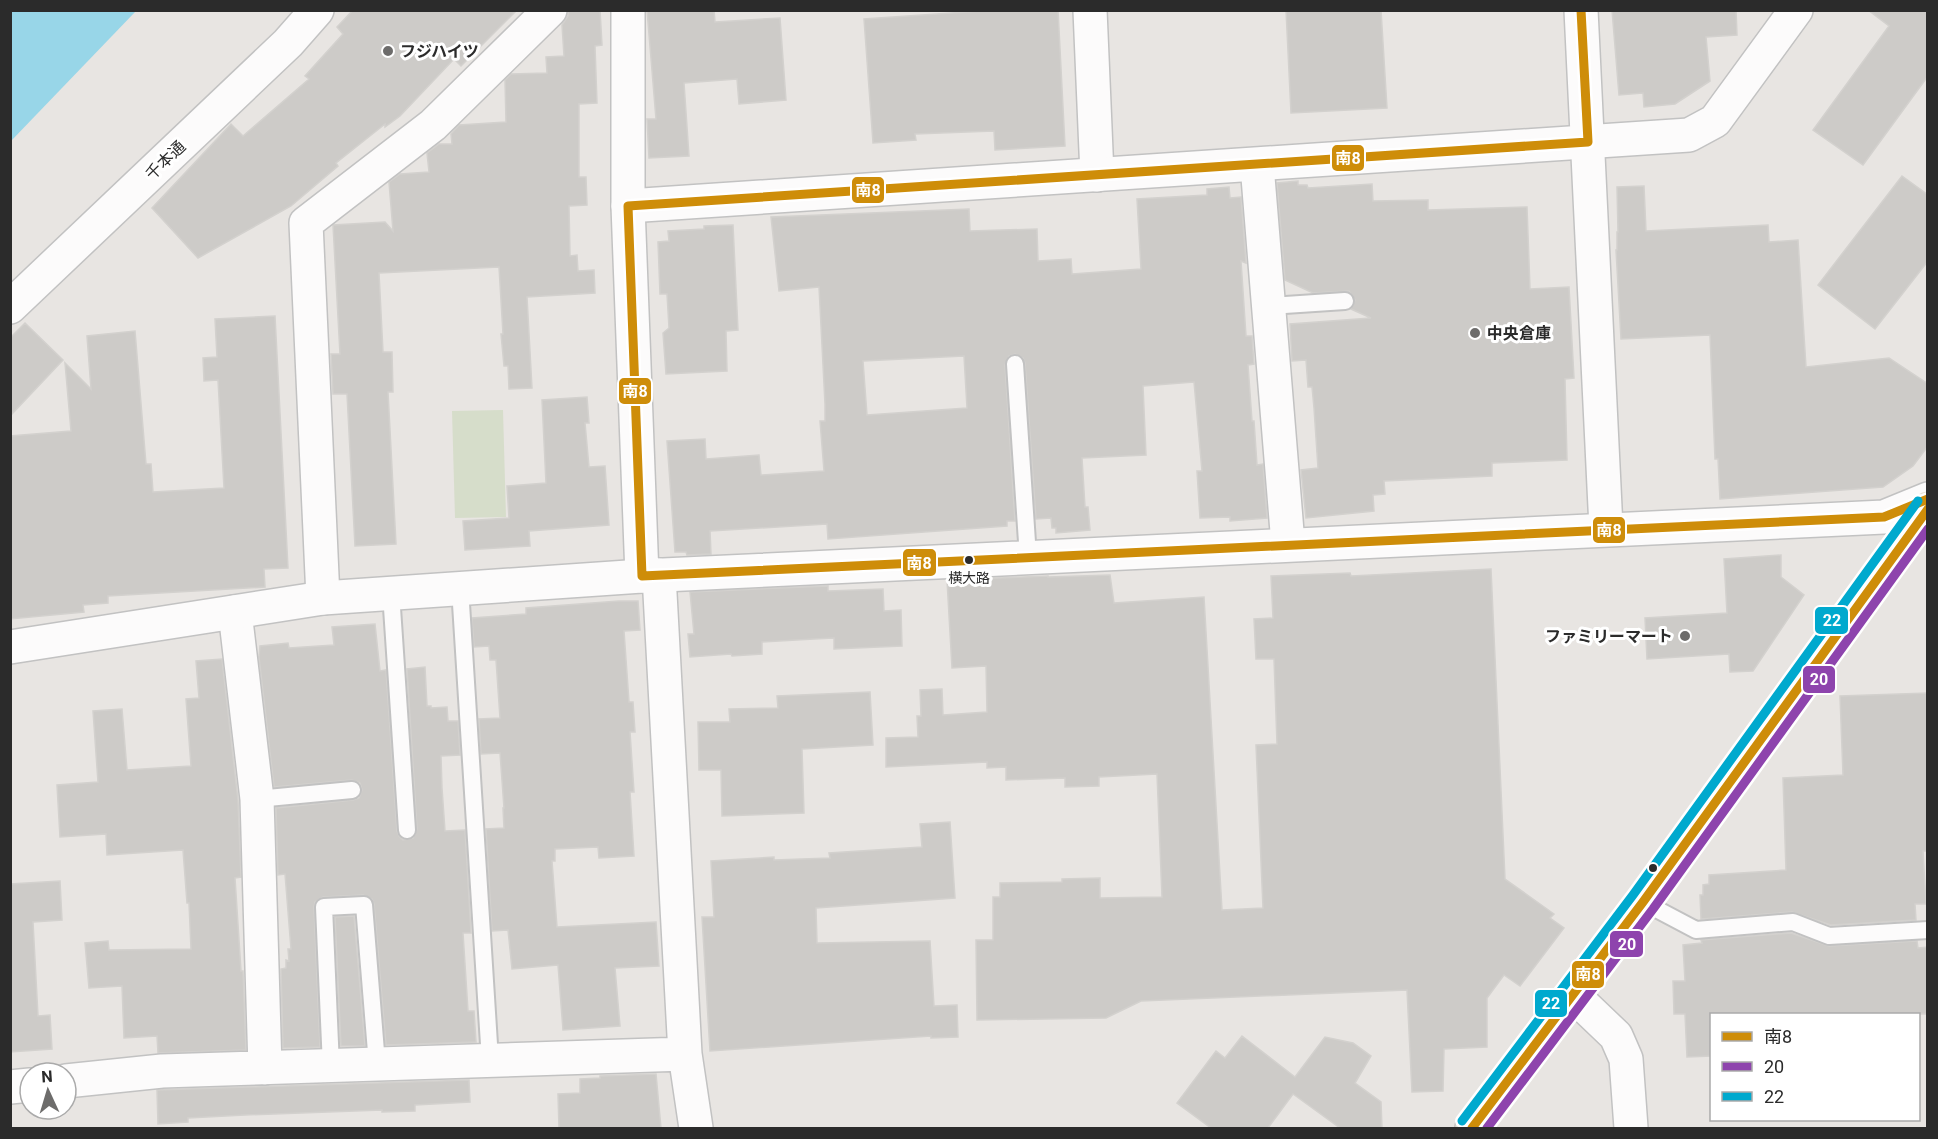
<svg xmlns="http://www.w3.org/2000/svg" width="1938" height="1139" font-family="Roboto,'Noto Sans JP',sans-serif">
  <rect width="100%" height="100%" fill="#e8e5e2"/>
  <!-- cemetery -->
  <path fill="#d6ddca" d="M503,410l3,107 -51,1 -3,-107z"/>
  <!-- water -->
  <path fill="#98d6e8" d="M11,10l125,1 -125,130 -1,-130z"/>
  <!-- building -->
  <path fill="#cdcbc8" stroke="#d3d1ce" stroke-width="1.5" fill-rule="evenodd" d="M353,10h164l-56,56 -7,-7 -54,57 -15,11v-3l-49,39 2,3 -47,40 -93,52 -46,-50 79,-84 12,12 66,-57 -4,-3 38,-42 -6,-7z
    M568,10h32l2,35 -7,1 2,57 -18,1v73h7l1,28 -18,1 1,50 7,-1 1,16 16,-1 1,23 -68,4 5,91 -23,1 -1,-23h-4l-3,-32h2l-4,-67 -120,6 4,79h9l1,40h-5l8,152 -41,2 -8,-152h-14l-2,-40h9l-7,-129 52,-3 8,9 -4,-49 11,-8 29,-2 -2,-19 12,-9h13l-1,-10 8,-9 47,-3 -1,-42 6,-6 36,-1 -1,-16 18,-1 -2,-31 6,-9z
    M647,10h67l1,12 65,-4 6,82 -47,4 -2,-25 -53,4 5,73 -40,2 -2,-39h9z
    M995,10h63l7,136 -70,4 -1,-19 -79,3 1,6 -43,3 -9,-124z
    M1286,10h95l6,98 -96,5z
    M1612,10h124l1,25 -31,2 4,44 -35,23 -31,3 -1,-14 -24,2z
    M1868,10h60v66l-65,89 -50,-35 76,-104z
    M1902,176l26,19v66l-53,68 -57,-44z
    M1298,181v4h9l1,3 64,-4 1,17 55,-1v10l99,-3 3,82 39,-2 5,91 -9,1 2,81 -75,3v13l-108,5 1,13 -12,1 1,16 -68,7 -5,-48 17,-2 -4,-60 -2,-21h-4l-2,-27 -14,1 -2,-37 81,-6 -20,-9 4,-9 -6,-9 -36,2 -28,-13 -8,-97z
    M1644,186l2,45 122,-6 1,17 29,-2 8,127 83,-9 39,26v62l-15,20 -30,21 -163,12 -2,-40h-3l-5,-124 -89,4 -5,-89h1v-18h1l-1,-45z
    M1229,187l1,11 11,-1 5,66 -5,-2 5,75h6l2,28 -6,1 4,56h2l3,44 6,-1 4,54 -37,3v-4l-30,1 -3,-47h5l-8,-89 -51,4 3,69 -64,3 3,49h3l2,23 -34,3v-5h-4l-1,-10 -15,1 -11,-156 -2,-5 -8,-4 -6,2 -4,9 10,156h-8v5l-179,13 -1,-15 -117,7 1,23 -24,1 -1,-3h-11l-8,-111 38,-2 1,20 53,-4 2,20 63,-4 -4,-50h5v-17l-6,-117 -40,4 -8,-74 198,-8 1,22 67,-2 1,32 33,-2 1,15 69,-5 -4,-70 70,-4v-6zM964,356l3,52 -100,7 -4,-54z
    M733,225l5,105 -12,1 1,40 -61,3 -3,-41 6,-5 -2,-34h-7l-2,-52 11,-1 -1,-10 36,-2v-3z
    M275,316l13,252 -24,1 1,18 -157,9v7l-25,2 1,7 -74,7v-183l61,-5 -6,-68 26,26 -4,-53 48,-5 11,133h5l2,28 71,-4 -6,-108 -14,1 -1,-23 14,-1 -2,-38z
    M25,323l38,37 -53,56v-78z
    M587,397l2,26h-4l4,44 16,-1 4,59 -80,6 1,15 -65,4 -2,-29 46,-3 -2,-32 39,-3 -4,-83z
    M1781,555v22l23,18 -51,76 -23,1 -1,-18 -82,5 -2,-41 82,-5 -3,-54z
    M1491,569l14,310 49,35 -4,4 14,10 -44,58 -16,-11 -17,23v49l-43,2 -1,42 -31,1 -5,-102 -266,11 -35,17 -129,2 -1,-80h17v-43h7v-14l62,-1v-3l38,-1v20l62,-1 -5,-123 -58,3v9l-34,1v-9l-59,2v-13l-19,1v-6l-101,5v-29l32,-1 -1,-21h4l-1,-26 22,-1 1,26 44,-3 -1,-46 -34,2 -5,-88 101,-4v1l62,-2 4,28 90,-6 18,313 41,-2 -7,-163 21,-1 -3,-85h-18l-2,-40 19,-1 -2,-42 79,-3 1,3z
    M828,586v5l55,-2 1,22 17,-1 1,36 -68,3v-11l-20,1 -52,3v12l-30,2 -1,-2 -41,3 -2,-23h6l-4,-42z
    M619,601h19l2,29 -16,1 5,71h4l2,30h-5l4,60h-4l4,64 -35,2 -1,-11 -43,2v12h-3l5,66 99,-5 3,44 -44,2 5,58 -57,4 -5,-65 -46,4 -4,-39 -16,1 -6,-102 18,-1 -1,-20h1l-4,-55 -19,1 -2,-35 21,-1 -4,-58h-6l-1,-14 -15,1 -2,-29 54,-4v-6z
    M375,624l5,47 6,-1 11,161 2,5 4,4 10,-2 4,-9 -10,-160 18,-2 2,39h4v2l16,-1 1,14h10l2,34 -19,1 1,32 3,43 20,-1 6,103h-8l5,78h6l2,31 -90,3 -12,-141 -2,-5 -9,-4 -40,2 -8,5 -1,5 6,140 -37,1 -2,-79 5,-1v-8l3,1 -1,-12h3l-6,-75 -7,1 -2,-67 77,-8 6,-2 3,-8 -2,-7 -8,-3 -78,7 -15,-130 1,-11 28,-3 1,5 45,-3 -2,-18z
    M222,659l16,141 3,77 -6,1 6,93h2l3,79 -88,3 -1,-17 -33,2 -2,-52 -33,2 -4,-45 23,-2 1,9 82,-1 -2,-46h-2l-4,-53 -76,5 -1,-21 -46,3 -3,-52 41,-3 -5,-71 29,-2 5,61 64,-4 -5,-67 13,-1 -3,-37z
    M870,692l3,53 -71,4 2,64 -82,3 -1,-46h-22l-1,-48h32l-1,-13 49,-1 -1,-12z
    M1928,693v158h-5l3,53h-11l1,16 -85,5 -39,-13 -91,7 -1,-24h3v-10l6,-1v-9l77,-5 -3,-92 60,-3 -3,-79z
    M950,822l5,76 -139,10 1,35 113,-2 4,65 23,-1 1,32 -27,1v-2l-221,15 -8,-134h12l-3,-56 63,-4v3l56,-2 -1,-5 93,-6 -2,-23z
    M60,881l2,39 -29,2 5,94 12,-1 2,34 -42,3v-168z
    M354,916l11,130h-24l-6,-129z
    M1791,933l38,13 88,-5 1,7 10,-1v67h-216v42l-25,1 -2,-43h-11l-1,-33h12l-2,-36 19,-2 -1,-3z
    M1242,1036l53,41 30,-40 28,6 18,13 -16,27 26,19 1,26h-42l-47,-34 -25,34h-57l-34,-25 39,-52 9,7z
    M656,1074l5,54h-102l-1,-34 22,-1v-14l20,-1v-2z
    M469,1080l1,22 -55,3v6l-33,1v-2l-137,5 -57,3v4l-30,2 -1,-34z"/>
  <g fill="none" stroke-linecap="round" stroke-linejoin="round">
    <!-- lane casing -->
    <g stroke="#c2c2c2" stroke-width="20">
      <path id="lane" d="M1269,306l76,-5
        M1015,364l13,193
        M460,588l30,472
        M391,593l16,237
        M257,799l95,-9
        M1643,902l53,28 97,-8 36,14 99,-6
        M331,1066l-7,-159 40,-2 13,159"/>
    </g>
    <!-- street casing -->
    <g stroke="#c2c2c2" stroke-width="36">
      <path id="street" d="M628,10v196l14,370
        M1090,10l7,165
        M1581,10l25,518
        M1257,165l31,379
        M10,307l278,-264 29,-33
        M659,575l26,479 11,74
        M323,598l-17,-375 127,-98 117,-115
        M235,612l22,187 8,269
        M66,1081l96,-10 523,-17
        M10,1087l20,-2"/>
    </g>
    <!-- secondary casing -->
    <g stroke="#c2c2c2" stroke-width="36">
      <path id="secondary" d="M628,206l1061,-71 26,-14 81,-111
        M10,647l313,-49 319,-22 1242,-59 44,-18
        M1572,994l44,42 10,23 5,69"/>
    </g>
    <!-- primary casing -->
    <g stroke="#c5c3c2" stroke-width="36">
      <path id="primary" d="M1472,1128l171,-226 285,-394"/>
    </g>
    <!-- lane -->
    <use href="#lane" stroke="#fcfbfb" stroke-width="16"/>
    <!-- street -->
    <use href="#street" stroke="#fcfbfb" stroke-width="33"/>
    <!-- secondary -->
    <use href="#secondary" stroke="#fcfbfb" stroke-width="33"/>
    <!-- primary -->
    <use href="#primary" stroke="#e5e1d5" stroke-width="33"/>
    <!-- bus-1 casing -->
    <g stroke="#fff" stroke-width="14">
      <path id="bus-1" d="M1581,10l7,132
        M628,206l960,-64
        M628,206l14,370
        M642,576l1242,-59 44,-18
        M1472,1128l171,-226 285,-393"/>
    </g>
    <!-- bus-2 casing -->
    <g stroke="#fff" stroke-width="14">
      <path id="bus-2" d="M1487,1128l166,-219 275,-380"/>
    </g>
    <!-- bus-3 casing -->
    <g stroke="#fff" stroke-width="14">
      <path id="bus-3" d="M1462,1121l171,-226 285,-394"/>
    </g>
    <!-- bus-1 -->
    <use href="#bus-1" stroke="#ce8d09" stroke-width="9"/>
    <!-- bus-2 -->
    <use href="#bus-2" stroke="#8e44ad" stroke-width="9"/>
    <!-- bus-3 -->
    <use href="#bus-3" stroke="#00a9ce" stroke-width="9"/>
  </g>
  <!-- markers -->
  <g fill="#6d6c6b" stroke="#fff" stroke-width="2">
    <circle cx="388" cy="51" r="6"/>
    <circle cx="1475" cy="333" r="6"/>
    <circle cx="1685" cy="636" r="6"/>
  </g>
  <g fill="#2b2b2b" stroke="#fff" stroke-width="2">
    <circle cx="969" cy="560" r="5"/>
    <circle cx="1653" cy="868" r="5"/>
  </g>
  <g text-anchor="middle" stroke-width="6" stroke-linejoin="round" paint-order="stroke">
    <!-- bus labels -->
    <g font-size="14" fill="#2b2b2b" stroke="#fff">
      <text x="969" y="583">横大路</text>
    </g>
    <!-- poi labels -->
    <g font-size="16" font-weight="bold" fill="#2b2b2b" stroke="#fff" text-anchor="start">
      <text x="400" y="57">フジハイツ</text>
      <text x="1487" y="339">中央倉庫</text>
      <text x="1673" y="642" text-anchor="end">ファミリーマート</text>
    </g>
    <!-- street labels -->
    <g font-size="16" fill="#2b2b2b" stroke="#fff">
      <text transform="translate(165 160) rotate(-44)" y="6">千本通</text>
    </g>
  </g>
  <g stroke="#fff" stroke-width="2">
    <rect x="1331" y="144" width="34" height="28" rx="6" fill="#ce8d09"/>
    <rect x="851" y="176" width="34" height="28" rx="6" fill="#ce8d09"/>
    <rect x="618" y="377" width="34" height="28" rx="6" fill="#ce8d09"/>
    <rect x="1592" y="516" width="34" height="28" rx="6" fill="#ce8d09"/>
    <rect x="902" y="548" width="35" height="29" rx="6" fill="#ce8d09"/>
    <rect x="1814" y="606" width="35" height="29" rx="6" fill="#00a9ce"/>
    <rect x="1802" y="665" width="34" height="29" rx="6" fill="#8e44ad"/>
    <rect x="1609" y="930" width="35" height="28" rx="6" fill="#8e44ad"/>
    <rect x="1571" y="960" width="34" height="29" rx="6" fill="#ce8d09"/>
    <rect x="1534" y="989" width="34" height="29" rx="6" fill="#00a9ce"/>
  </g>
  <g font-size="16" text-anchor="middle" font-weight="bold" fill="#fff">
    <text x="1348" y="164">南8</text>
    <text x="868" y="196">南8</text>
    <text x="635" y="397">南8</text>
    <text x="1609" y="536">南8</text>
    <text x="919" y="569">南8</text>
    <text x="1832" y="626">22</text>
    <text x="1819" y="685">20</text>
    <text x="1627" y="950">20</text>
    <text x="1588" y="980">南8</text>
    <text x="1551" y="1009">22</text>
  </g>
  <!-- border -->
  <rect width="1938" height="1139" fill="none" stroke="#2b2b2b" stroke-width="24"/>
  <!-- legend -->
  <rect x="1710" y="1013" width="210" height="108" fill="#ffffff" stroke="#aaaaaa" stroke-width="1.5"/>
  <rect x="1722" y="1032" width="30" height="9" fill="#ce8d09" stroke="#aaaaaa" stroke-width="1.5"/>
  <text x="1764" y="1043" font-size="18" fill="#2b2b2b">南8</text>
  <rect x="1722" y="1062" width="30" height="9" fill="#8e44ad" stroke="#aaaaaa" stroke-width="1.5"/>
  <text x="1764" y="1073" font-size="18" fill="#2b2b2b">20</text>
  <rect x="1722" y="1092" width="30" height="9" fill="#00a9ce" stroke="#aaaaaa" stroke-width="1.5"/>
  <text x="1764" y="1103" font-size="18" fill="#2b2b2b">22</text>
  <!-- north arrow -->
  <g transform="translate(48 1091) rotate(356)"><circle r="28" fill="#ffffff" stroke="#aaaaaa" stroke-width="1.5"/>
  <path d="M0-4.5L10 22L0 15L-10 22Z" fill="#6d6c6b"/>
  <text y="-9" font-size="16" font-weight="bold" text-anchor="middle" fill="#2b2b2b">N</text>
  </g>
</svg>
